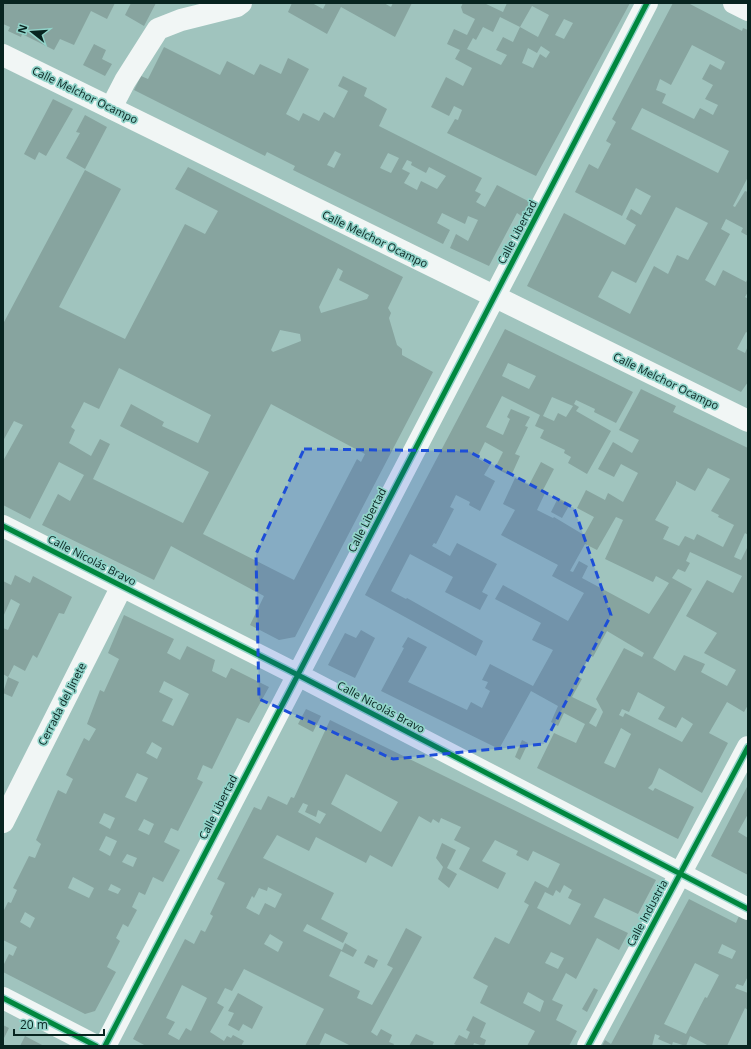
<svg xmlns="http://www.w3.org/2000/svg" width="751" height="1049" font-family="'Open Sans',sans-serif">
  <rect width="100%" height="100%" fill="#a0c4be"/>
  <!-- building -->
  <path fill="#87a49f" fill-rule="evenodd" d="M3,3h112l-8,16 -16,-8 -17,34 -14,-6 -6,11 -32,-16 -1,3 -13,-6 2,-4 -7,-3z
    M131,3h25l-12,23 -19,-11z
    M292,3h20l11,6 3,-6h58l7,4 2,-4h19l-17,34 -54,-30 -14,27 -39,-22z
    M463,3h21l19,9 4,-9h123l-94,173 -89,-43 8,-14 3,1 4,-10 -8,-4 -5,10 -18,-9 15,-30 17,9 9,-18 -17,-9 5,-9 -13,-6 7,-15 13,6 8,-16 -12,-6 -2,-6zM532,6l17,9 -11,22 -18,-10zM500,17l20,10 -7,15 -10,-5 -7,13 11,5 -6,10 -34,-16 6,-11 3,2 7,-13 10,5zM564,19l9,4 -9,16 -9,-4zM541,46l9,6 -4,6 -6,-4 -7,14 -11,-5 6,-15 9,5z
    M673,3h15l54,28 1,-3 5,2v147l-15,29 2,1 10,-16 3,1v44l-7,-4 2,-4 -17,-9 -5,10 9,5 -25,46 10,6 8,-16 23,12 2,-4v14l-3,5 3,2v34l-2,-1 -9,17 8,4 3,-7v36l-7,10 -214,-106 37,-73 61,32 11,-20 -10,-6 5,-10 10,6 10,-19 -15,-8 -14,28 -47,-24 14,-28 9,5 13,-25 -5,-3 10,-19 -4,-3zM692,45l33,17 -4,8 -11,-6 -8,15 11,6 -8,14 13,6 -5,10 -13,-7 -6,11 -32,-16 4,-9 -10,-4 4,-11 11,6zM642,108l87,43 -11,22 -87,-44zM676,207l32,16 -20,37 -11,-5 -9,19 -14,-8 -24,48 -32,-17 14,-26 24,12z
    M94,44l12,6 -4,9 10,5 -7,12 -22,-11z
    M164,47l56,28 7,-14 27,14 6,-11 21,10 7,-16 21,11 -23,45 13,7 4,-8 16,8 5,-9 10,6 14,-27 -10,-5 5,-10 24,12 -3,8 23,13 -8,17 103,52 -7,13 6,3 -5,8 9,5 12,-22 33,17 -7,15 -6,-4 -28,53 -39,-18 6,-14 12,7 10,-21 -10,-4 -3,8 -23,-11 -5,10 13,7 -7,14 -150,-74 2,-4 -28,-14 -2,4 -131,-66 7,-14 7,3zM335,151l6,3 -7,14 -7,-3zM388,153l11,5 -8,15 -11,-5zM407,160l5,2 -1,3 15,8 3,-6 17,9 -9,13 -16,-8 -4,9 -13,-7 6,-10 -8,-4z
    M53,99l20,10 -27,47 -7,-4 -4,8 -11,-6z
    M85,115l22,12 -22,42 -19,-11 14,-25 -4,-1z
    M188,167l215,110 -15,31 3,5 -2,5 8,27 5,4v6l31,17 -138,265 -16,3 -29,-15 14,-29 -93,-50 -17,34 -112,-55 16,-31 12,7 14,-26 -25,-13 -29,57 -27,-14v-44l20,-36 -9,-4 -11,20v-117l82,-154 36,19 -62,118 66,32 60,-115 20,10 13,-23 -43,-22zM338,268l5,3 -4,9 30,15 -2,4 -46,14 -2,-6zM280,330l20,4 1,7 -28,11 -2,-2zM119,368l92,47 -13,28 -36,-17 2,-4 -33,-18 -11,22 89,46 -26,51 -90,-44 17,-35 -10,-5 -9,17 -22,-13 6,-13 -4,-3 13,-25 15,7zM271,404l94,50 -4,8 -4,-3 -63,121 -91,-46z
    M505,329l128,63 -17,31 -22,-11 1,-3 -19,-9 -2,4 5,3 -3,4 35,20 -24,43 -19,-11 3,-6 -7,-4 1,-3 -25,-12 4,-8 -9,-4 5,-11 -38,-19 -16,31 17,8 7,-16 -3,-2 4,-8 19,8 -5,9 3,1 -13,27 5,2 -9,20 -16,-8 8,-16 -18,-10 -8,16 13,7 -6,10 11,6 -15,30 -11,-6 1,-3 -14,-7 -6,12 4,2 -18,35 -2,-1 -2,3 18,10 7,-13 40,21 -15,28 6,3 -8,15 -35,-18 8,-15 -43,-23 -19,37 15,8 1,-1 76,43 -7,15 -111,-61zM508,363l28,13 -7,13 -27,-13zM552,397l21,9 -7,11 -8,-4 -4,8 -11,-5z
    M641,389l35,17 -3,6 75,36v87l-3,-2 -11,24 7,3 7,-14v159l-4,7 -17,-10 -18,31 19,10 -26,50 -43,-25 -7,16 -4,4 5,3 2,-3 39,19 -16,32 -141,-71 17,-35 22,10 9,-19 -21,-11 -6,13 -7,-4 7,-16 -27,-15 -32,58 -118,-58 23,-43 -2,-1 6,-10 19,10 -19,35 59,28 4,-8 11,6 8,-17 -5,-3 3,-6 -6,-2 8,-16 43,22 20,-36 -21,-10 9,-17 -46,-24 8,-14 65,36 16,-28 -32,-17 6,-11 -57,-30 14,-25 -12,-6 12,-26 14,7 12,-23 13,7 -11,21 3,1 -9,19 16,8 1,-1 30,18 10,-18 -17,-9 9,-18 19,10 3,-7 15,9 15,-29 -17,-9 -7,13 -16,-8 15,-27 19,11 7,-13 -20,-10zM708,468l22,11 -19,32 8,4 -1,2 16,8 -11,22 -26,-13 -3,6 -9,-4 -6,10 -16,-7 6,-12 -14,-7 21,-36v-3l19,10zM616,517l7,3 -18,39 48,23 3,-6 13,7 -20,31 -67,-36 6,-12 -9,-5 -6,11 -3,-1 15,-27 12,6zM690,552l52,24 -9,17 -26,-13 -21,36 31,17 -13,20 32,17 -9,16 -26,-14 4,-8 -21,-9 -9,16 -22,-13 39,-69 -20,-11 6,-9 7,3 5,-9 -4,-2zM607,631l37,22 -2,4 -18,-9 -28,51 7,13 -7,15 -7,-4 8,-14 -25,-12 10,-18 -4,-2 12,-22 3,2zM638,692l27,15 -7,12 18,9 6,-11 11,7 -11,18 -57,-29 -2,4 -4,-2 3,-6 7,3zM621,728l10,6 -16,34 -11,-5z
    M558,498l12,6 -8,14 -11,-6z
    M15,575l15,8 3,-7 39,21 -8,17 -5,-1 -22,45 -4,-3 -8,16 -11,-6 -6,12 -5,-3v-46l5,2 12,-26 -9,-5 -8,18v-36l8,4z
    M124,615l50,24 -7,14 13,7 7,-14 28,14 -3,11 14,7 5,-10 38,19 -20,36 -12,-5 -25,51 -9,-4 -6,14 6,3 -25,49 -7,-3 -7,14 16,8 -17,32 -10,-5 -8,18 -6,-3 -7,15 5,3 -9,17 -5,-3 -7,14 4,3 -13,26 9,5 -21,39 -10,3 -82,-42v-6l6,-12 4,2 4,-9 -14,-7v-28l5,-10 3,1 6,-13 -4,-2 16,-32 6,2 6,-14 -5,-4 22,-50 8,4 7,-15 -7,-4 18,-37 5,3 7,-12 -9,-5 13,-34 4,2 15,-33 -11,-6zM164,681l25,13 -16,32 -11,-5 11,-22 -14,-7zM152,742l10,6 -5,11 -11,-6zM137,773l11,5 -12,24 -11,-5zM104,813l11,5 -5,11 -11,-6zM144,819l10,5 -5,11 -11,-5zM106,836l11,5 -7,15 -11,-6zM127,854l10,4 -4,9 -11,-5zM73,877l21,11 -5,10 -21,-10zM111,884l10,5 -3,5 -10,-4zM25,912l10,6 -5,10 -10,-6z
    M361,630l14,8 -20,40 -27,-13 17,-32 11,5z
    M8,677l11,5 -7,15 -9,-4z
    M306,709l15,7 -8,16 -15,-8z
    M330,720l326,160 -18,34 -34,-16 -10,19 34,16 -9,17 -22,-12 -21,41 -10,-6 -14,27 11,5 -7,15 21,11 -8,15h-42l8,-15 -55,-28 8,-17 -15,-8 22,-41 14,7 20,-39 -5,-3 11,-21 13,7 12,-24 -27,-13 -5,10 -12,-6 2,-4 -23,-11 -13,21 24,12 -8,16 -39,-20 11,-21 -16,-8 7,-13 -20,-9 -2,5 -6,-4 -2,4 -12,-7 -27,51 -22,-12 -4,8 -50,-26 -7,14 -32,-16 -14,23 71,35 -13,26 27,14 -5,10 -36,-19 -4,7 39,19 3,-7 12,7 -4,7 -12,-6 -12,25 31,15 -3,7 15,7 21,-37 -6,-3 19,-37 16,9 -51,95 6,4 4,-7 11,6 -3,7 5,2 -1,2h-42l-26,-13 -6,13h-14l19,-37 -80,-40 -12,22 -7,-3 -8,15 7,4 -14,25 14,9 3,-5 4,2 2,-3 11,6 -3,5h-95l-13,-7 52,-100 9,5 7,-14 4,2 8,-16 -3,-2 15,-31 -8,-4 37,-72 7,3 7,-14 19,9 4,-8 3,1zM346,774l52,28 -17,30 -50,-28zM303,803l5,2 -3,7 11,5 2,-7 8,4 -6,10 -22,-12zM564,885l8,5 -4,8 13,6 -11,21 -33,-17 8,-16 8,4 3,-6 4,3zM268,887l14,7 -7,14 -10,-5 -6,12 -13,-7 6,-12 2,2 5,-10 8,3zM270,934l13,8 -5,10 -14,-8zM551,952l13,6 -6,11 -13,-6zM182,985l25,13 -16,33 -5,-3 -7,12 -11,-6 7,-12 -9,-4zM528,992l16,9 -4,11 -17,-9z
    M522,740l6,3 -8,17 -5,-3z
    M748,785v29l-10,18 10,6v37l-37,-19z
    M442,843l14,7 -9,18 10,6 -8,14 -11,-9 5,-12 -7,-9z
    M689,899l47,24 3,-7 9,4v56l-5,10 -6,-2 -2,4 13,5v17l-3,-2 -18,38h-18l-19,-10 -4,10 -13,-4 -1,3 -14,-6 2,-3 -5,-2 -3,12h-50l3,-6 6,4zM722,944l14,7 -4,8 -14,-6zM695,963l24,12 -12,23 -2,-1 -19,37 -22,-10z
    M368,955l10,5 -4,8 -10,-5z
    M594,988l4,2 -11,22 -5,-3z
    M238,993l25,14 -11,22 -9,-5 -4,7 -11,-6 6,-12 -6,-2z
    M473,1016l13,7 -6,14 6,3 -2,6 -10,-3 -1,3h-15l-4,-2 5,-9 8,4 3,-7 -4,-2z
    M3,1025l6,3 -6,12z
    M416,1034l18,8 -2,4h-23z
    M25,1036l19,10h-24z"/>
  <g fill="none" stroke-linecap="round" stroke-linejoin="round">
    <!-- minor -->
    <path stroke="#f1f6f5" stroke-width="22" d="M734,3l14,7
      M3,55l745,366
      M111,108l14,-27 33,-52 23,-9 56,-14 4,-3
      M3,526l295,149 450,234
      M3,822l119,-236
      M3,998l93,48
      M105,1046l542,-1043
      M588,1046l160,-299"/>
    <!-- cycleway casing -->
    <g stroke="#91d3c9" stroke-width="8">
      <path id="cycleway" d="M3,526l295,149 450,234
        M3,998l93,48
        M105,1046l542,-1043
        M588,1046l160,-299"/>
    </g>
    <!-- cycleway -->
    <use href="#cycleway" stroke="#00873e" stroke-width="5"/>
  </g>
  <!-- marked area -->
  <path fill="#1d4ed8" fill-opacity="0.2" stroke="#1d4ed8" stroke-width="3" stroke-dasharray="8 5" stroke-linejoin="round" d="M304,449l164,2 106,57 37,107 -67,129 -151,15 -134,-60 -3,-145z"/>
  <g text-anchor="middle" stroke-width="3.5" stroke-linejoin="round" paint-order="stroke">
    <!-- street labels -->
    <g font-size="11" fill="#082420" stroke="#91d3c9">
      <text transform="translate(85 95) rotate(26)" y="4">Calle Melchor Ocampo</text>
      <text transform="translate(517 232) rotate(-62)" y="4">Calle Libertad</text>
      <text transform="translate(375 239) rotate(26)" y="4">Calle Melchor Ocampo</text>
      <text transform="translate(666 381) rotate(26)" y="4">Calle Melchor Ocampo</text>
      <text transform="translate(367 520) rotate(-63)" y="4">Calle Libertad</text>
      <text transform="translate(92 560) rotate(27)" y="4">Calle Nicolás Bravo</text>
      <text transform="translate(62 704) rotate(-63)" y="4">Cerrada del Jinete</text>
      <text transform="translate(381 707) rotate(28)" y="4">Calle Nicolás Bravo</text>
      <text transform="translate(218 807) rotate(-63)" y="4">Calle Libertad</text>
      <text transform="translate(647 913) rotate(-62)" y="4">Calle Industria</text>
    </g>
  </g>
  <!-- border -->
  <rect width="751" height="1049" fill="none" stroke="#082420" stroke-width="8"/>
  <!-- north arrow -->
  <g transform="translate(32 32) rotate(287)" stroke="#91d3c9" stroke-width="3" paint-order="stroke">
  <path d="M0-3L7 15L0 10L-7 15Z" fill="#082420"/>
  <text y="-6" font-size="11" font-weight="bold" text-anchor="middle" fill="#082420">N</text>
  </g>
  <!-- scale -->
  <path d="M14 1029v6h90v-6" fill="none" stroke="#082420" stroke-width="2"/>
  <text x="20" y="1029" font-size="12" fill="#082420" stroke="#91d3c9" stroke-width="3" paint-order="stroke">20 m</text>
</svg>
